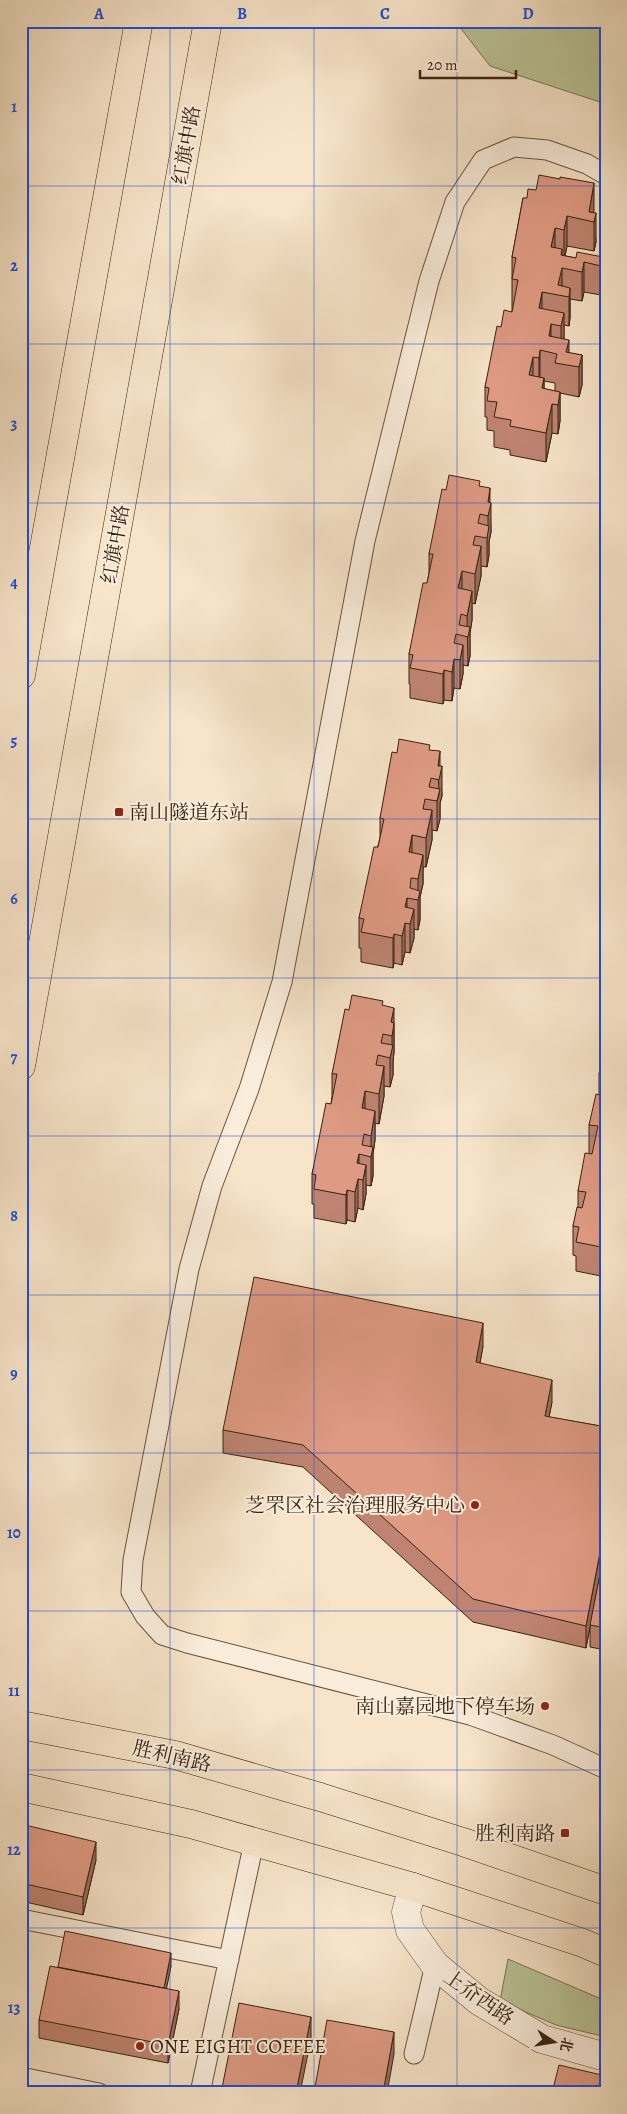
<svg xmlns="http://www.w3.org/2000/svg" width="627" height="2114" font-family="Alegreya,'Noto Serif SC',serif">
  <rect width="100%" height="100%" fill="#f7e4c9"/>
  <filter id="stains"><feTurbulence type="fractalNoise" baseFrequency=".004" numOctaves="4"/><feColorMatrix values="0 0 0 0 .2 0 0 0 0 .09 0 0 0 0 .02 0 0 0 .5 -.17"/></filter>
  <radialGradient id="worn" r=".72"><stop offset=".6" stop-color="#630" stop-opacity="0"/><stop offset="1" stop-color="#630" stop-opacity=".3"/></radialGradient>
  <!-- green -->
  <path fill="#bbc498" stroke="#7a7454" d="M455,21h151v83l-116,-38z
    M508,1959l98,42v36l-50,-12 -56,-24z"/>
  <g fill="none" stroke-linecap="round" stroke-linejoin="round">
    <!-- lane casing -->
    <g stroke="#68533e" stroke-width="21">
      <path id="lane" d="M606,175l-19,-11 -40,-14 -33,-3 -31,13 -28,42 -26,79 -64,260 -83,441 -33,107 -37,97 -23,83 -56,291 -2,32 14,24 17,19 25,8 283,72 83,30 53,24
        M21,1919l208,41
        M414,2054l21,-89
        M21,2077l78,16
        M200,2093l54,-251"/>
    </g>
    <!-- street casing -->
    <g stroke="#68533e" stroke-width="29">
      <path id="street" d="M413,1887l-7,25 4,18 25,35 44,36 63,38 64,18"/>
    </g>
    <!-- primary casing -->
    <g stroke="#382310" stroke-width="29">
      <path id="primary" d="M21,675l118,-654
        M21,1066l187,-1045
        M21,1725l154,30 145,42 143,45 143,49
        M21,1787l170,37 222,63 170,56 23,10"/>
    </g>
    <!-- lane -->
    <use href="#lane" stroke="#faeddc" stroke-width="19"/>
    <!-- street -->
    <use href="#street" stroke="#faeddc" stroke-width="28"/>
    <!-- primary -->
    <use href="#primary" stroke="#f7e4c9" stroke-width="28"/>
  </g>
  <!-- wall -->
  <path fill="#bf8471" stroke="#382310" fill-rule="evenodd" d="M523,198l71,15 2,29 -2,9 -27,-5 -2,10 11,2 27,-1v30l-2,8 -17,-3 -2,9 -12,-2v19l-1,8 -5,-1v14l5,14 13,2v30l-3,12 -19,-4v28l-2,13 -6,-1 -6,29 -36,-7v-5l-16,-3v-16l-7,-1v-13h-2v-30l16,-60 11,-15v-55zM544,381l11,2v8l-11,-2z
    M480,486l10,16 1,30 -2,10v13l-2,12 -6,-1v10l-6,28 -3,-1v17l-2,13v23l-2,10 -5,-1v9l-3,15 -6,-1 -2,13 -8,-1 -1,4 -33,-6v-14h-1v-30l18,-71 2,-10v-19l17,-64z
    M430,750l10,16 2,30 -2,7v16l-3,12 -5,-1v10l-6,27h-3v17l-3,13v23l-2,10 -4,-1v9l-4,15 -5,-1 -3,13 -8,-2 -1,5 -32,-6v-14h-2v-30l21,-80v-20l17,-65z
    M383,1006l11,17v29l-1,9v14l-3,12 -6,-1v10l-5,28 -4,-1v17l-2,14v22l-2,10 -5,-1v9l-3,16 -5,-2 -3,14 -8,-2 -1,4 -32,-6v-14h-2v-30l19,-70 1,-8v-22l17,-64z
    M606,1050v227l-30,-6v-15l-3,-1v-29l5,-19v-16l11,-37v-29l10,-30v-21z
    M483,1346l-3,17 72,39 -3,15 57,10v116l-20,105 -113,-26 -170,-155 -80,-14v-23z
    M606,1549v101l-16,-3v-22z
    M21,1824l75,36 -13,55 -62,-14z
    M171,1966l-5,22 13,21 -11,54 -129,-25v-18l19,-53z"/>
  <!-- shaded-wall -->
  <path fill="#9b6c5c" stroke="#382310" d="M594,183v30l-5,-1z
    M596,213v29l-2,9v-29z
    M567,216v30l-3,14v-30z
    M555,228v30l-4,-11z
    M562,249v46l-4,-10 3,-30z
    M603,257v30l-2,8v-29z
    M584,262v30l-2,9v-29z
    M570,288v30l-1,8v-29z
    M542,292v29l-3,-13z
    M564,313v29l-3,13v-29z
    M551,324v29l-2,-17z
    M569,340v25l-3,-13z
    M540,350v30l-1,7v-29z
    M582,355v30l-3,12v-30z
    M533,357v29l-4,-11z
    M544,378v29l-2,-19z
    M560,392v29l-2,13v-29z
    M552,404v29l-6,29v-29z
    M490,488v20l1,-5v29l-2,10v13l-2,12v-29l1,-9v-27z
    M481,546v30l-6,28v-30z
    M462,571v30l-4,-13z
    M472,591v29l-2,13v23l-2,10 -1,-50z
    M463,645v29l-3,15v-29z
    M454,659v29l-2,13v-29z
    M444,670v30l-1,4v-30z
    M440,751v21l2,-6v30l-2,7v16l-3,12v-30l2,-6 -1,-29z
    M432,810v30l-6,27v-29z
    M412,835v30l-3,-13z
    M423,855v29l-3,13v23l-2,10v-51z
    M407,898v25h-2v29l-3,13v-29l3,-29z
    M414,909v29l-4,15v-29z
    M394,934v29l-1,5v-30z
    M394,1008v44l-1,9v14l-3,12v-29l2,-10v-12l-1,-14z
    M384,1066v30l-5,28v-30z
    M365,1091v30l-3,-13z
    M375,1111v29l-2,14v22l-2,10v-50z
    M359,1154v25h-1v29l-3,14v-30l2,-29z
    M366,1165v29l-3,16v-30z
    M347,1190v30l-1,4v-29z
    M483,1323v23l-7,38v-22z
    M552,1380v22l-7,36v-22z
    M606,1521v22l-20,105v-22z
    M96,1842v18l-13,55v-18z
    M171,1953v13l-8,40v-13z
    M179,1991v18l-11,54v-18z
    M311,2017v22l-11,54h-4z
    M394,2032v22l-7,39h-4z"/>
  <!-- building -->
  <path fill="#de9a83" stroke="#382310" d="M539,175l21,4v-2l34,6 -5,29 7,1 -2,9 -27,-6 -3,14 -9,-2 -4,19 11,2 -1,6 15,3 1,-6 26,5 -2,9 -17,-4 -2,10 -20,-4 -4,17 12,3 -1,9 -27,-5 -3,16 25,5 -3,13 -10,-2 -2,12 20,4 -3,12 16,3 -3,12 -24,-4 2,-9 -17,-4 -1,8 -6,-1 -4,18 15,3 -2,10 18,4 -2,13 -6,-1 -6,29 -36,-7 1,-6 -17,-3 3,-15 -10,-1 2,-13 -4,-1 12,-61 4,1 3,-17 8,2 6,-32 -6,-1 4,-21 -4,-1 11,-59h4l1,-9 8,1z
    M449,475l31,6 -1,5 11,2 -2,14 3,1 -3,13 -8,-2 -2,9 11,3 -2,12 -12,-2 -2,9 8,1 -6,28 -13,-3 -4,17 14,3 -5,25 -6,-2 -2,11 11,2 -2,10 -12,-3 -2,9 9,2 -3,15 -6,-1 -2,13 -8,-2 -1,4 -33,-6 3,-13 -4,-1 14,-71h4l6,-29h-4l13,-65 4,1z
    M399,739l31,6 -1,5 11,1 -2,15h4l-3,14 -8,-2 -2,9 11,2 -3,12 -12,-2 -2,10 9,1 -6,28 -14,-3 -3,17 14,3 -5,24 -7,-1 -1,10 10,3 -2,9 -11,-2 -2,9 9,2 -4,15 -5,-1 -3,13 -8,-2 -1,4 -32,-6 3,-13 -5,-1 15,-71h4l6,-28 -4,-1 12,-66 5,1z
    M352,995l31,6 -1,4 12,3 -3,14 3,1 -2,13 -9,-2 -2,9 12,2 -3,13 -12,-3 -2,10 8,1 -5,28 -14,-3 -3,17 13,3 -4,25 -7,-2 -2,11 11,2 -2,10 -12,-3 -2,9 9,2 -3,15 -5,-1 -3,13 -8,-2 -1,5 -32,-6 2,-14 -4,-1 14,-71 5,1 6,-30h-5l13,-65 4,1z
    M604,1050h2v25l-7,-1z
    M606,1081v167l-30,-6 3,-15 -6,-1 4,-19 5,1 4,-16 -8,-1 7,-38 7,1 6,-28 -9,-1 7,-31 7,2z
    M254,1277l229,46 -7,39 76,18 -7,36 61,11v94l-20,105 -113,-27 -170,-154 -80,-15z
    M605,1549h1v79l-16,-3z
    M21,1824l75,18 -13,55 -62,-14z
    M65,1931l106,22 -7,35 -106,-21z
    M50,1966l129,25 -11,54 -129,-25z
    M239,2003l72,14 -15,76h-75z
    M327,2020l67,12 -11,61h-69z
    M559,2065l47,11v17h-54z"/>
  <!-- grid -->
  <path fill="none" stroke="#1d4ed8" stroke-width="1" stroke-opacity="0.55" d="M170,21v2072M314,21v2072M457,21v2072M21,186h585M21,344h585M21,503h585M21,661h585M21,819h585M21,978h585M21,1136h585M21,1295h585M21,1453h585M21,1611h585M21,1770h585M21,1928h585"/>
  <!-- markers -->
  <g fill="#8f2418" stroke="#faeddc" stroke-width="2">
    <rect x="114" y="807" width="10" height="10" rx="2.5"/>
    <circle cx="475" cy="1505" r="5"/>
    <circle cx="545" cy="1706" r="5"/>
    <rect x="560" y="1828" width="10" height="10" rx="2.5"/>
    <circle cx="140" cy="2046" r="5"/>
  </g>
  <g text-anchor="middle" stroke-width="4" stroke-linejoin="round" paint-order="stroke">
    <!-- street labels -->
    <g font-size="20" fill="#382310" stroke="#faeddc">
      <text transform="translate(186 145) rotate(-80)" y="7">红旗中路</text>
      <text transform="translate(115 544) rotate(-80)" y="7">红旗中路</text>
      <text transform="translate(172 1756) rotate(13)" y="7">胜利南路</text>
      <text transform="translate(479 1997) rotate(35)" y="7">上夼西路</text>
    </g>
    <!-- poi labels -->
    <g font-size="20" fill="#382310" stroke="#faeddc" text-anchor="end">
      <text x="129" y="819" text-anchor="start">南山隧道东站</text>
      <text x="465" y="1512">芝罘区社会治理服务中心</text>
      <text x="535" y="1713">南山嘉园地下停车场</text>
      <text x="555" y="1840">胜利南路</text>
      <text x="150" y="2053" text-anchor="start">ONE EIGHT COFFEE</text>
    </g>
  </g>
  <!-- margin -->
  <rect width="627" height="2114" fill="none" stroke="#f7e4c9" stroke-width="55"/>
  <!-- north arrow -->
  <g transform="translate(554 2042) rotate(102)" stroke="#faeddc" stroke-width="4" paint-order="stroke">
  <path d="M0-4L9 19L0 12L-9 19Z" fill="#382310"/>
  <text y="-8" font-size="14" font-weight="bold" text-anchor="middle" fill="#382310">北</text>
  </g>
  <!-- scale -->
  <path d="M420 70v8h96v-8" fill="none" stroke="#382310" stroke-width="2.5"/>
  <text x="427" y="70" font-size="15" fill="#382310" stroke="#faeddc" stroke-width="4" paint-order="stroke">20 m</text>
  <rect x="28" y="28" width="572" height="2058" fill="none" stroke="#1d4ed8" stroke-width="2"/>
  <g font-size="16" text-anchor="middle" font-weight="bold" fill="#1d4ed8">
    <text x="99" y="19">A</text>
    <text x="242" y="19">B</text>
    <text x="385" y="19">C</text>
    <text x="528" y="19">D</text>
    <text x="14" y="112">1</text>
    <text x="14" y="271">2</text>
    <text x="14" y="429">3</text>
    <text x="14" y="588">4</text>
    <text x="14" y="746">5</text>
    <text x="14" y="904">6</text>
    <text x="14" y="1063">7</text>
    <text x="14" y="1221">8</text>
    <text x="14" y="1379">9</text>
    <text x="14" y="1538">10</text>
    <text x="14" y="1696">11</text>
    <text x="14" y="1855">12</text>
    <text x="14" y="2013">13</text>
  </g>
  <rect width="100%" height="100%" filter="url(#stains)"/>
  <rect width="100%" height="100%" fill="url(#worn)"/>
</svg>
